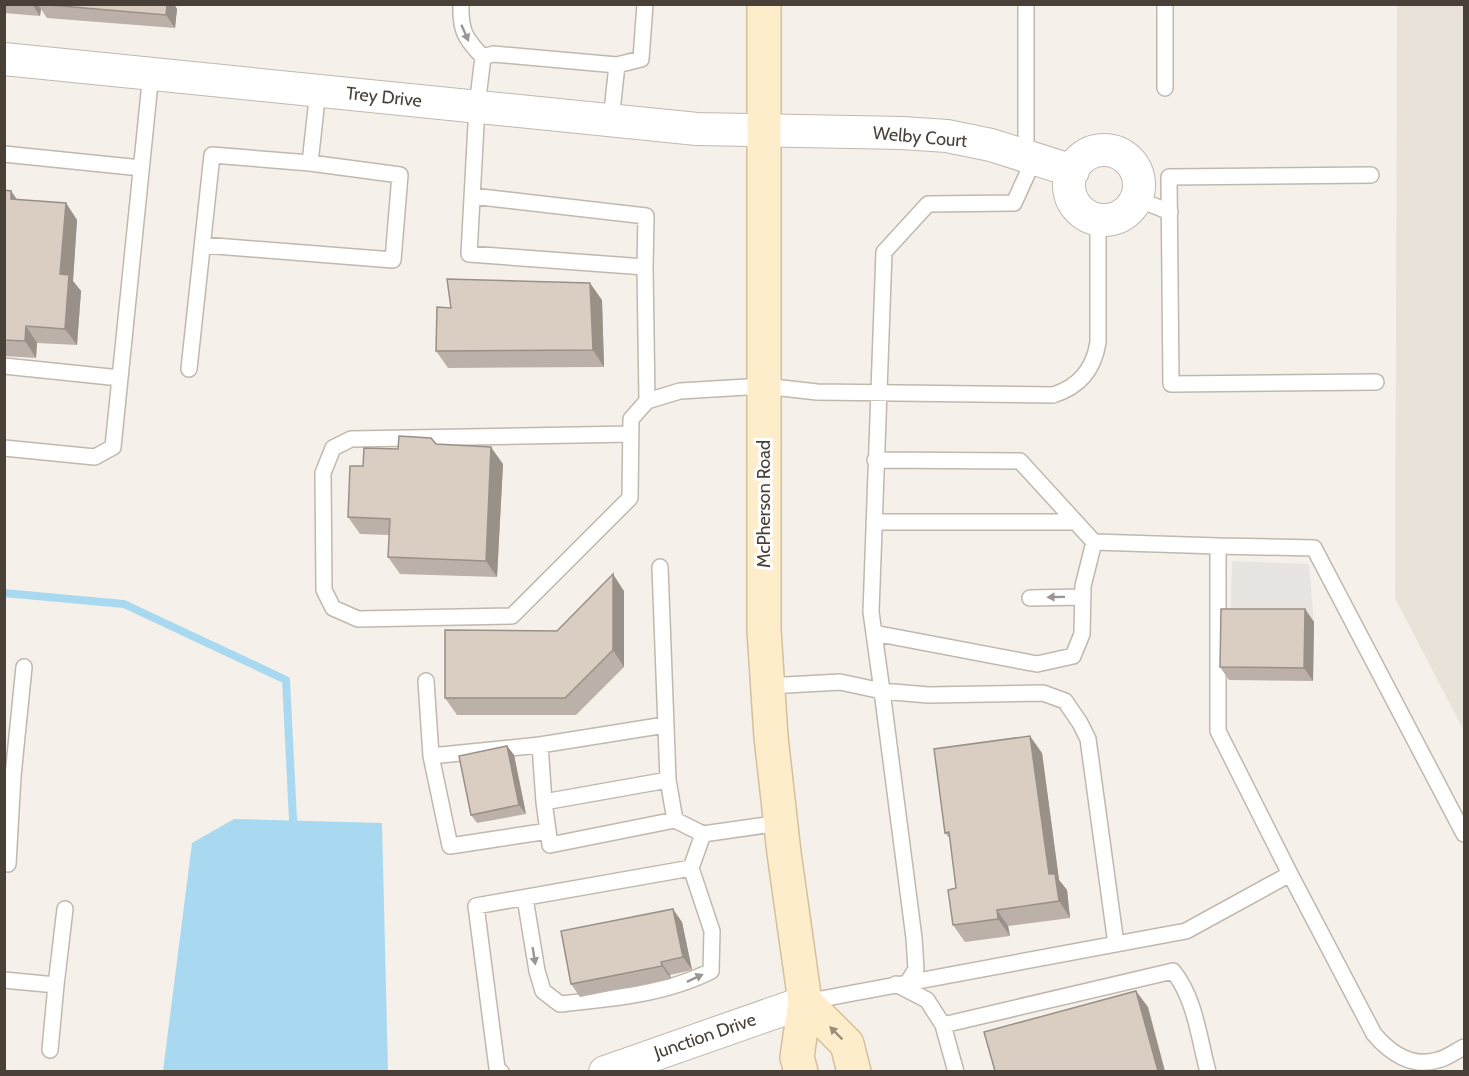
<svg xmlns="http://www.w3.org/2000/svg" width="1469" height="1076" font-family="Cabin,sans-serif">
  <rect width="100%" height="100%" fill="#f5f1ea"/>
  <!-- residential -->
  <path fill="#e9e2d9" d="M1397,5h67v726l-69,-133z"/>
  <!-- parking -->
  <path fill="#e7e4e2" d="M1232,561l77,3 5,58h-84z"/>
  <!-- water -->
  <path fill="#a8d9f0" d="M234,819l148,4 6,248h-225l29,-228z"/>
  <g fill="none" stroke-linecap="round" stroke-linejoin="round">
    <!-- stream -->
    <path stroke="#a8d9f0" stroke-width="8" d="M4,593l120,11 162,76 7,140 2,10"/>
    <!-- service casing -->
    <g stroke="#c1b8ad" stroke-width="18">
      <path id="service" d="M461,4c-1,26 4,35 22,53
        M1165,4v84
        M617,65l-124,-11 -10,3 -6,49 -8,148 176,13 2,134
        M611,120l6,-55 24,-6 4,-55
        M4,154l137,14
        M1026,157v-153
        M1034,159l-20,44 -86,1 -44,48 -13,360 11,79 46,4 115,-2 22,8 15,22 8,16 28,205
        M1371,175l-202,2 2,207 205,-2
        M472,196l174,20 -1,51
        M1137,199l33,13
        M203,245l190,15 7,-85 -90,-12
        M4,366l116,12
        M189,369l23,-214 98,8 8,-73
        M631,434l-280,5 -18,9 -10,25 1,117 9,18 25,11 154,-3 118,-118 1,-79 16,-18 33,-10 84,-5 53,6 236,3c26,-8 41,-26 45,-53v-122
        M4,448l91,9 18,-10 38,-374
        M875,460l145,1 74,81 124,4
        M874,522h201
        M660,567l8,213 7,40 28,14
        M1030,598l52,-1
        M874,633l163,31 36,-8 9,-22 1,-48 11,-44
        M426,681l5,75
        M768,686l72,-4 42,9 32,247 2,31 -8,13
        M540,745l125,-20
        M4,775l9,1 -5,88
        M13,776l11,-109
        M544,802l124,-22
        M548,831l-98,15 -19,-90 109,-11 4,57 6,43 125,-25
        M1464,834l-150,-286 -96,-2v185l72,143 84,160c16,19 38,34 64,26 9,-2 18,-9 26,-13
        M525,898l12,73 6,20 17,13c51,-5 106,-10 151,-33l1,-40 -21,-63
        M4,980l52,5 -6,65
        M896,984l31,16 16,25
        M56,985l9,-76
        M805,1002l381,-71 104,-57
        M501,1072l-4,-4 -21,-162 215,-38 12,-34 77,-11
        M956,1072l-13,-47 230,-54c22,27 26,67 35,101"/>
    </g>
    <!-- minor casing -->
    <g stroke="#c1b8ad" stroke-width="34">
      <path id="minor" d="M4,59l693,70 205,4 45,3 44,9 82,26
        M1069 185a35 35 0 1 1 70 0a35 35 0 1 1-70 0Z
        M605,1072l200,-70"/>
    </g>
    <!-- secondary casing -->
    <g stroke="#d4c09a" stroke-width="36">
      <path id="secondary" d="M764,4v626l7,107 13,116 21,149 -8,55 4,15
        M805,1002l42,42 7,28"/>
    </g>
    <!-- service -->
    <use href="#service" stroke="#fff" stroke-width="15"/>
    <!-- minor -->
    <use href="#minor" stroke="#fff" stroke-width="32"/>
    <!-- secondary -->
    <use href="#secondary" stroke="#feedcb" stroke-width="33"/>
  </g>
  <!-- wall -->
  <path fill="#bbb1a8" d="M4,4h170l3,5 -2,19 -128,-10 -6,-9 -1,7 -36,-3z
    M4,190l7,1 6,9 49,3 11,17 -4,61 8,10 -4,54 -40,-2 -1,15 -32,-2z
    M602,300l2,67 -156,1 -12,-17 15,-43z
    M436,444l67,20 -6,113 -97,-3 -12,-17 1,-22 -29,-1 -12,-17 15,-51 35,-17z
    M624,591v76l-48,48h-119l-12,-17z
    M1305,609l9,13 -1,59 -84,-1 -9,-13z
    M507,746l7,9 12,59 -49,9 -6,-8z
    M1042,753l17,127 8,10 3,28 -62,8 2,10 -45,6 -12,-17 3,-37 -6,-49 -5,-6z
    M682,922l10,48 -22,5 1,4 -91,18 -9,-13z"/>
  <!-- shaded-wall -->
  <path fill="#999088" d="M32,4h9l-3,1 3,4 -1,7z
    M167,4h7l3,5 -2,19 -9,-13z
    M11,191l12,17 -12,-9z
    M66,203l11,17 -4,61 8,10 -4,54 -12,-16 -5,-55z
    M590,283l12,17 2,67 -11,-17z
    M26,326l11,17 -1,15 -11,-17z
    M491,447l12,17 -6,113 -11,-16z
    M613,574l11,17v76l-11,-17z
    M1305,609l9,13 -1,59 -9,-13z
    M1030,736l12,17 17,127 8,10 3,28 -11,-17 -10,-27z
    M507,746l7,9 12,59 -7,-9z
    M673,909l9,13 10,48 -9,-13z
    M997,910l11,16 2,10 -12,-17z
    M661,962l9,13 1,4 -9,-13z
    M1136,991l12,16 17,64h-7z"/>
  <!-- building -->
  <path fill="#dacec3" stroke="#999088" stroke-width="1.5" d="M38,4h129l-1,11z
    M4,190l7,1v8l55,4 -6,71 9,1 -4,54 -39,-3 -1,15 -21,-1z
    M447,279l143,4 3,67 -157,1 1,-44 14,1z
    M399,436l32,2 5,6 55,3 -5,114 -98,-4 2,-38 -42,-2 2,-51h13l1,-18 34,1z
    M613,574v76l-48,48h-120v-68l112,1z
    M1221,609h84l-1,59 -84,-1z
    M1030,736l19,138h6l4,27 -62,9 1,9 -45,6 -5,-35 8,-2 -7,-56 -4,1 -11,-84z
    M507,746l12,59 -48,10 -12,-59z
    M673,909l10,48 -22,5 1,4 -91,18 -10,-53z
    M1136,991l22,80h-163l-11,-39z"/>
  <!-- one-way arrows -->
  <defs><path id="oneway-solid" d="M-6-.8H1V-3.2L6.5 0L1 3.2V.8H-6Z" transform="scale(1.5)"/></defs>
  <g fill="#9b9692">
    <use href="#oneway-solid" transform="translate(465 33) rotate(66)"/>
    <use href="#oneway-solid" transform="translate(1056 597) rotate(179)"/>
    <use href="#oneway-solid" transform="translate(534 956) rotate(81)"/>
    <use href="#oneway-solid" transform="translate(695 978) rotate(-25)"/>
  </g>
  <use fill="#9a8e7a" href="#oneway-solid" transform="translate(836 1033) rotate(-135)"/>
  <g text-anchor="middle" stroke-width="6" stroke-linejoin="round" paint-order="stroke">
    <!-- street labels -->
    <g font-size="18" fill="#494138" stroke="#fff">
      <text transform="translate(384 97) rotate(6)" y="6">Trey Drive</text>
      <text transform="translate(920 137) rotate(5)" y="6">Welby Court</text>
      <text transform="translate(764 504) rotate(-90)" y="6">McPherson Road</text>
      <text transform="translate(705 1036) rotate(-19)" y="6">Junction Drive</text>
    </g>
  </g>
  <!-- border -->
  <rect width="1469" height="1076" fill="none" stroke="#494138" stroke-width="12"/>
</svg>
